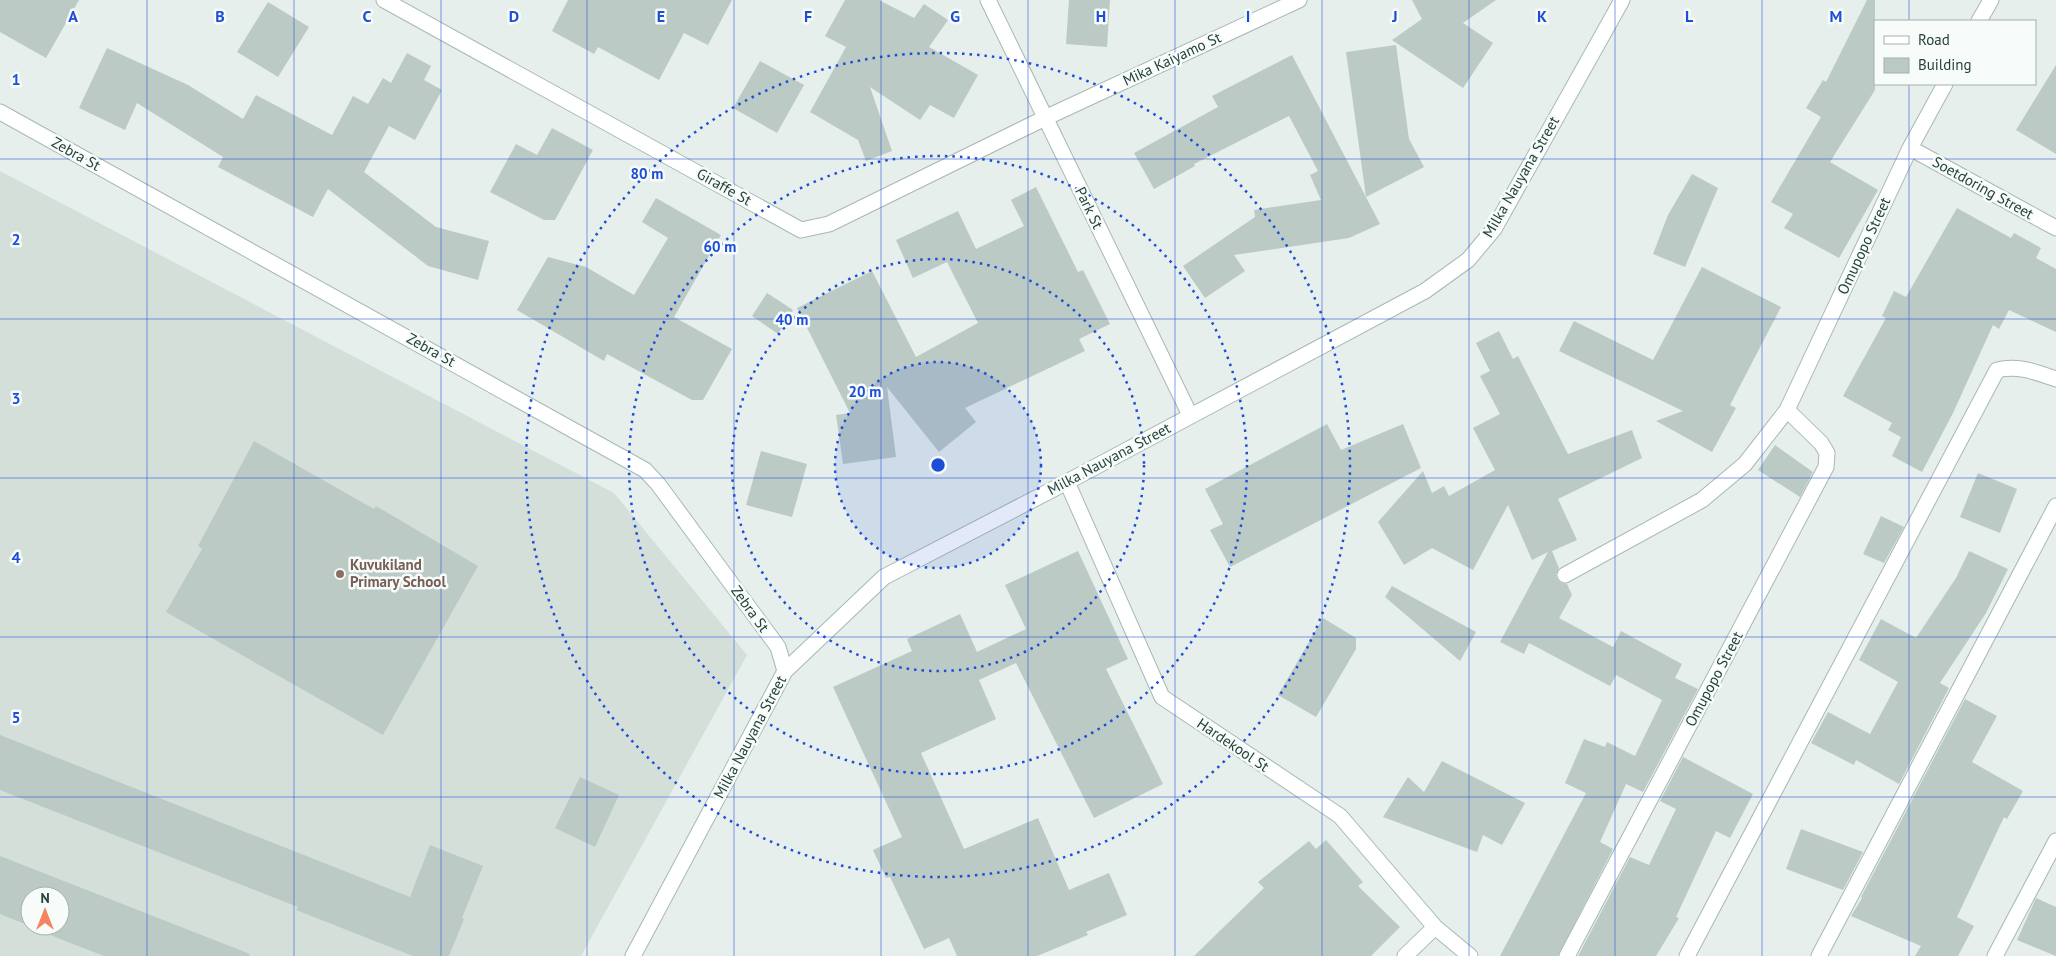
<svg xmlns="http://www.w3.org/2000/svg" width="2056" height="956" font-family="'PT Sans',sans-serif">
  <rect width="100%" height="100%" fill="#e6efeb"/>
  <!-- built -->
  <path fill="#d4dfda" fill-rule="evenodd" d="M0,171l614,322 133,162 -166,301h-581zM30,896h30v30h-30z"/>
  <!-- building -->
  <path fill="#bbcac4" d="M0,0h79l-33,58 -46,-26z
    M568,0h164l-24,45 -24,-12 -25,47 -61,-33 -4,7 -42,-23z
    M845,0h34l35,18 10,-14 24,16 -19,27 49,28 -24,43 -24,-13 -10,15 -50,-33 22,64 -26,10 -8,-21 -48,-28 36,-65 -21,-11z
    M1069,0h41l-3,47 -41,-3z
    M1412,0h84l-33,23 30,20 -30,45 -71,-48 30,-21z
    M1867,0h8v90l-45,72 48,28 -39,68 -55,-30 9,-14 -22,-12 50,-85 -15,-9 17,-28 3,2z
    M268,2l41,25 -31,50 -41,-25z
    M1396,45l13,94 15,28 -58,30 -20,-145z
    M107,48l81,37 55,34 13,-24 76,40 21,-39 15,8 15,-26 8,5 16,-30 24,13 -7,14 18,10 -27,50 -26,-14 -25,46 72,55 53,14 -11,39 -50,-14 -100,-77 -15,28 -95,-50 5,-10 -86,-54 -12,27 -46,-22z
    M1292,55l88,169 -31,14 -115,17 11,16 -40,27 -22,-32 72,-49 -1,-7 67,-10 -11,-25 8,-4 -29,-55 -95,48 1,2 -41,23 -20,-36 84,-46 -6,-11z
    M760,61l44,24 -27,48 -44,-25z
    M2056,65v89l-40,-24z
    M552,128l41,22 -38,70h-11l-54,-28 26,-48 21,11z
    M1692,174l26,14 -33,79 -32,-13 15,-39z
    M1036,187l42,85 5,-2 27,54 -31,15 6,12 -120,57 11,14 -37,30 -52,-65 9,70 -53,7 -7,-49 14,-2 -53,-105 75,-37 44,86 62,-34 -31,-61 -34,16 -17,-38 62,-29 18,38 48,-23 -13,-26z
    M656,198l65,37 -47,82 58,32 -29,51h-11l-85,-46 -3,7 -87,-51 31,-53 38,10 48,28 34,-57 -26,-16z
    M1957,208l54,30 3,-5 27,15 -5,10 20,11v63l-47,-22 -10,19 -6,-4 -40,88 -31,59 -30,-16 9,-19 -13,-7 4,-7 -49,-27 43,-78 -4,-2 12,-25 12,6z
    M1702,267l79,40 -51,98 6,3 -24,44 -56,-31 27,-10 -124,-60 15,-30 79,39z
    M767,293l26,17 -15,24 -26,-18z
    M1499,331l14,28 5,-3 50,98 64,-24 10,28 -84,41 19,41 -25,11 7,17 -3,6 1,5 4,4 6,1 5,11 -13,23 54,29 8,-16 61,33 -7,14 23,11 -55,103 -17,-8 -26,58 13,7 -55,107h-58l86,-163 -21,-10 19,-44 21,8 2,-5 28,14 27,-56 -46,-25 -6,11 -81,-43 -5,11 -24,-12 48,-90 -16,8 -24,-55 -35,65 -41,-22 -28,17 -26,-43 45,-51 9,22 12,-7 5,10 46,-26 -22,-42 27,-14 -20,-38 10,-5 -14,-28z
    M1327,424l14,26 62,-26 18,44 -191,99 -20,-37 13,-6 -18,-35z
    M254,441l120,68 2,-3 102,60 -95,169 -217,-123 36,-63 -4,-3z
    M1775,445l38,27 -13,25 -42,-27z
    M761,451l46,13 -15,53 -46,-12z
    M1978,473l39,16 -17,44 -40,-16z
    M1881,516l23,11 -20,36 -21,-9z
    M1078,551l50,108 -22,10 57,115 -69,34 -78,-155 -37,17 17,39 -75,34 43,96 74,-31 31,72 40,-17 18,42 -41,17 2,3 -51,21h-80l-8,-18 -25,11 -34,-72 -4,1 -13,-28 29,-13 -69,-150 79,-36 -5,-12 53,-25 17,38 49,-23 -21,-44z
    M1969,551l39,18 -22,44 -46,70 9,5 -50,96 -43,-24 -2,5 -43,-22 17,-31 42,22 28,-52 -39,-22 22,-41 35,19 40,-60z
    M1392,586l84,46 -16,29 -75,-64z
    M1323,618l33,20v11l-40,68 -38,-22z
    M1965,699l32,17 -25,46 51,29 -16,28 -3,-2 -47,100 17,9 -16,30h-43l6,-10 -70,-30 11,-18 -1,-1z
    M0,735l410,162 20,-52 53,21 -21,52 2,1 -15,37h-36l-117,-46 2,-3 -298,-117z
    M1683,757l70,37 -23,44 -14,-7 -40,86 3,1 -23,38h-78l52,-99 19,8 27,-56 -16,-8z
    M1442,761l83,42 -23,42 -19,-10 -6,17 -94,-35 25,-40 16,15z
    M580,777l39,18 -24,52 -40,-19z
    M1801,829l62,23 -20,38 -57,-21z
    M1326,840l37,42 -5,4 42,41 -29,29h-177l70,-68 -6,-6 51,-41 7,8z
    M0,856l250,98 -1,2h-145l-44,-17 -29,-13h29v-30h-30v30l-30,-12z
    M2036,898l20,9v49l-39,-16z"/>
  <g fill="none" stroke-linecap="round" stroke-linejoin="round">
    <!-- minor casing -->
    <g stroke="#a8b8b2" stroke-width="17">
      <path id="minor" d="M384,0l417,230 28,-6 216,-106 254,-118
        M988,0l202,415
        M1979,21l12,-21
        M0,112l645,358 13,14 120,163 7,24
        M1910,148l146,80
        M1067,482l95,215 178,119 95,111 35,29
        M1565,575l137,-75 43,-36 42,-54
        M633,956l152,-285 99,-94 183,-95 358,-191 43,-31 26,-31 128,-229
        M1405,956l30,-29
        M1567,956l259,-489 1,-14 -6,-10 -34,-33 123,-262 35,-64
        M1687,956l310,-586c22,-5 38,2 59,9
        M1819,956l237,-450
        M1995,956l61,-115"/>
    </g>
    <!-- minor -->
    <use href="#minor" stroke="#fff" stroke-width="15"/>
  </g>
  <!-- grid -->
  <path fill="none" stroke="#1d4ed8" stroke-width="1" stroke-opacity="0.55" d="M147,0v956M294,0v956M441,0v956M587,0v956M734,0v956M881,0v956M1028,0v956M1175,0v956M1322,0v956M1469,0v956M1615,0v956M1762,0v956M1909,0v21M1909,84v872M0,159h2056M0,319h2056M0,478h2056M0,637h2056M0,797h2056"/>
  <!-- distance rings -->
  <circle cx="938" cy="465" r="103" fill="#1d4ed8" fill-opacity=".12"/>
  <g fill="none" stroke="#1d4ed8" stroke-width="2.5" stroke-dasharray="2.5 5">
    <circle cx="938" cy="465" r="103"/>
    <circle cx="938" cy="465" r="206"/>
    <circle cx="938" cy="465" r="309"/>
    <circle cx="938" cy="465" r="412"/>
  </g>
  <!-- markers -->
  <circle fill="#8d6e63" stroke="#f7fbf9" stroke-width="2" cx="340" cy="574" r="5"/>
  <g text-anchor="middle" stroke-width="5" stroke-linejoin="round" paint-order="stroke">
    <!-- street labels -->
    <g font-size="15" fill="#24423a" stroke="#f7fbf9">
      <text transform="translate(1172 59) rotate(-25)" y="5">Mika Kaiyamo St</text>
      <text transform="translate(76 154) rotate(29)" y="5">Zebra St</text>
      <text transform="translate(1521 177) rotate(-60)" y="5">Milka Nauyana Street</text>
      <text transform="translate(724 187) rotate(29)" y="5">Giraffe St</text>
      <text transform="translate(1983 188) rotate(29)" y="5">Soetdoring Street</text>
      <text transform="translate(1089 208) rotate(64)" y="5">Park St</text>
      <text transform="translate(1864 246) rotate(-65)" y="5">Omupopo Street</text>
      <text transform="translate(431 350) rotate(29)" y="5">Zebra St</text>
      <text transform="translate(1109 459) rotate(-28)" y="5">Milka Nauyana Street</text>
      <text transform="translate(750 609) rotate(54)" y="5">Zebra St</text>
      <text transform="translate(1714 679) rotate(-62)" y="5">Omupopo Street</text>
      <text transform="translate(750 737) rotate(-62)" y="5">Milka Nauyana Street</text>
      <text transform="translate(1233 745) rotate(34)" y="5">Hardekool St</text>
    </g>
    <!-- education labels -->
    <g font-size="15" font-weight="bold" fill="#785e54" stroke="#f7fbf9" text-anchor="start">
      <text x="350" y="570">Kuvukiland<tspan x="350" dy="17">Primary School</tspan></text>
    </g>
  </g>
  <g font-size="16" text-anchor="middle" font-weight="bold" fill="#1d4ed8" stroke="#f7fbf9" stroke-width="5" stroke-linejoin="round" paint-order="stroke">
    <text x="73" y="22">A</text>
    <text x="220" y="22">B</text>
    <text x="367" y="22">C</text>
    <text x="514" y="22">D</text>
    <text x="661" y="22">E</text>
    <text x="808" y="22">F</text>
    <text x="955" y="22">G</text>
    <text x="1101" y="22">H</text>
    <text x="1248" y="22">I</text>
    <text x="1395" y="22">J</text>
    <text x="1542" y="22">K</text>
    <text x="1689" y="22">L</text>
    <text x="1836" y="22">M</text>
    <text x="16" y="85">1</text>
    <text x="16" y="245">2</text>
    <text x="16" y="404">3</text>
    <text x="16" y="563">4</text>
    <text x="16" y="723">5</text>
  </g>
  <circle cx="938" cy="465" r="8" fill="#1d4ed8" stroke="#f7fbf9" stroke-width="2.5"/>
  <g font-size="15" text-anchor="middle" font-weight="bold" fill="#1d4ed8" stroke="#f7fbf9" stroke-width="5" stroke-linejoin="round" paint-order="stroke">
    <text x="647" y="179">80 m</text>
    <text x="720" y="252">60 m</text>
    <text x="792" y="325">40 m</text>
    <text x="865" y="397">20 m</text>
  </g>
  <!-- legend -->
  <rect x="1874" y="20" width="162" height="65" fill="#f7fbf9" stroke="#a3b1ad"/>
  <rect x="1884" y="36" width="25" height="8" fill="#ffffff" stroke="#a3b1ad"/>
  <text x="1918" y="45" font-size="15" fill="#24423a">Road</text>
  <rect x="1884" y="58" width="25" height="15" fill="#bbcac4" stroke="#a3b1ad"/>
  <text x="1918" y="70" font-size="15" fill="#24423a">Building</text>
  <!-- north arrow -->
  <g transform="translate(45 911)"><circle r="24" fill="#f7fbf9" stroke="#a3b1ad"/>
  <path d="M0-4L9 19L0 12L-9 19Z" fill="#f4845f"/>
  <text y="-8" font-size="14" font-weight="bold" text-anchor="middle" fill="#24423a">N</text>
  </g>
</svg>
